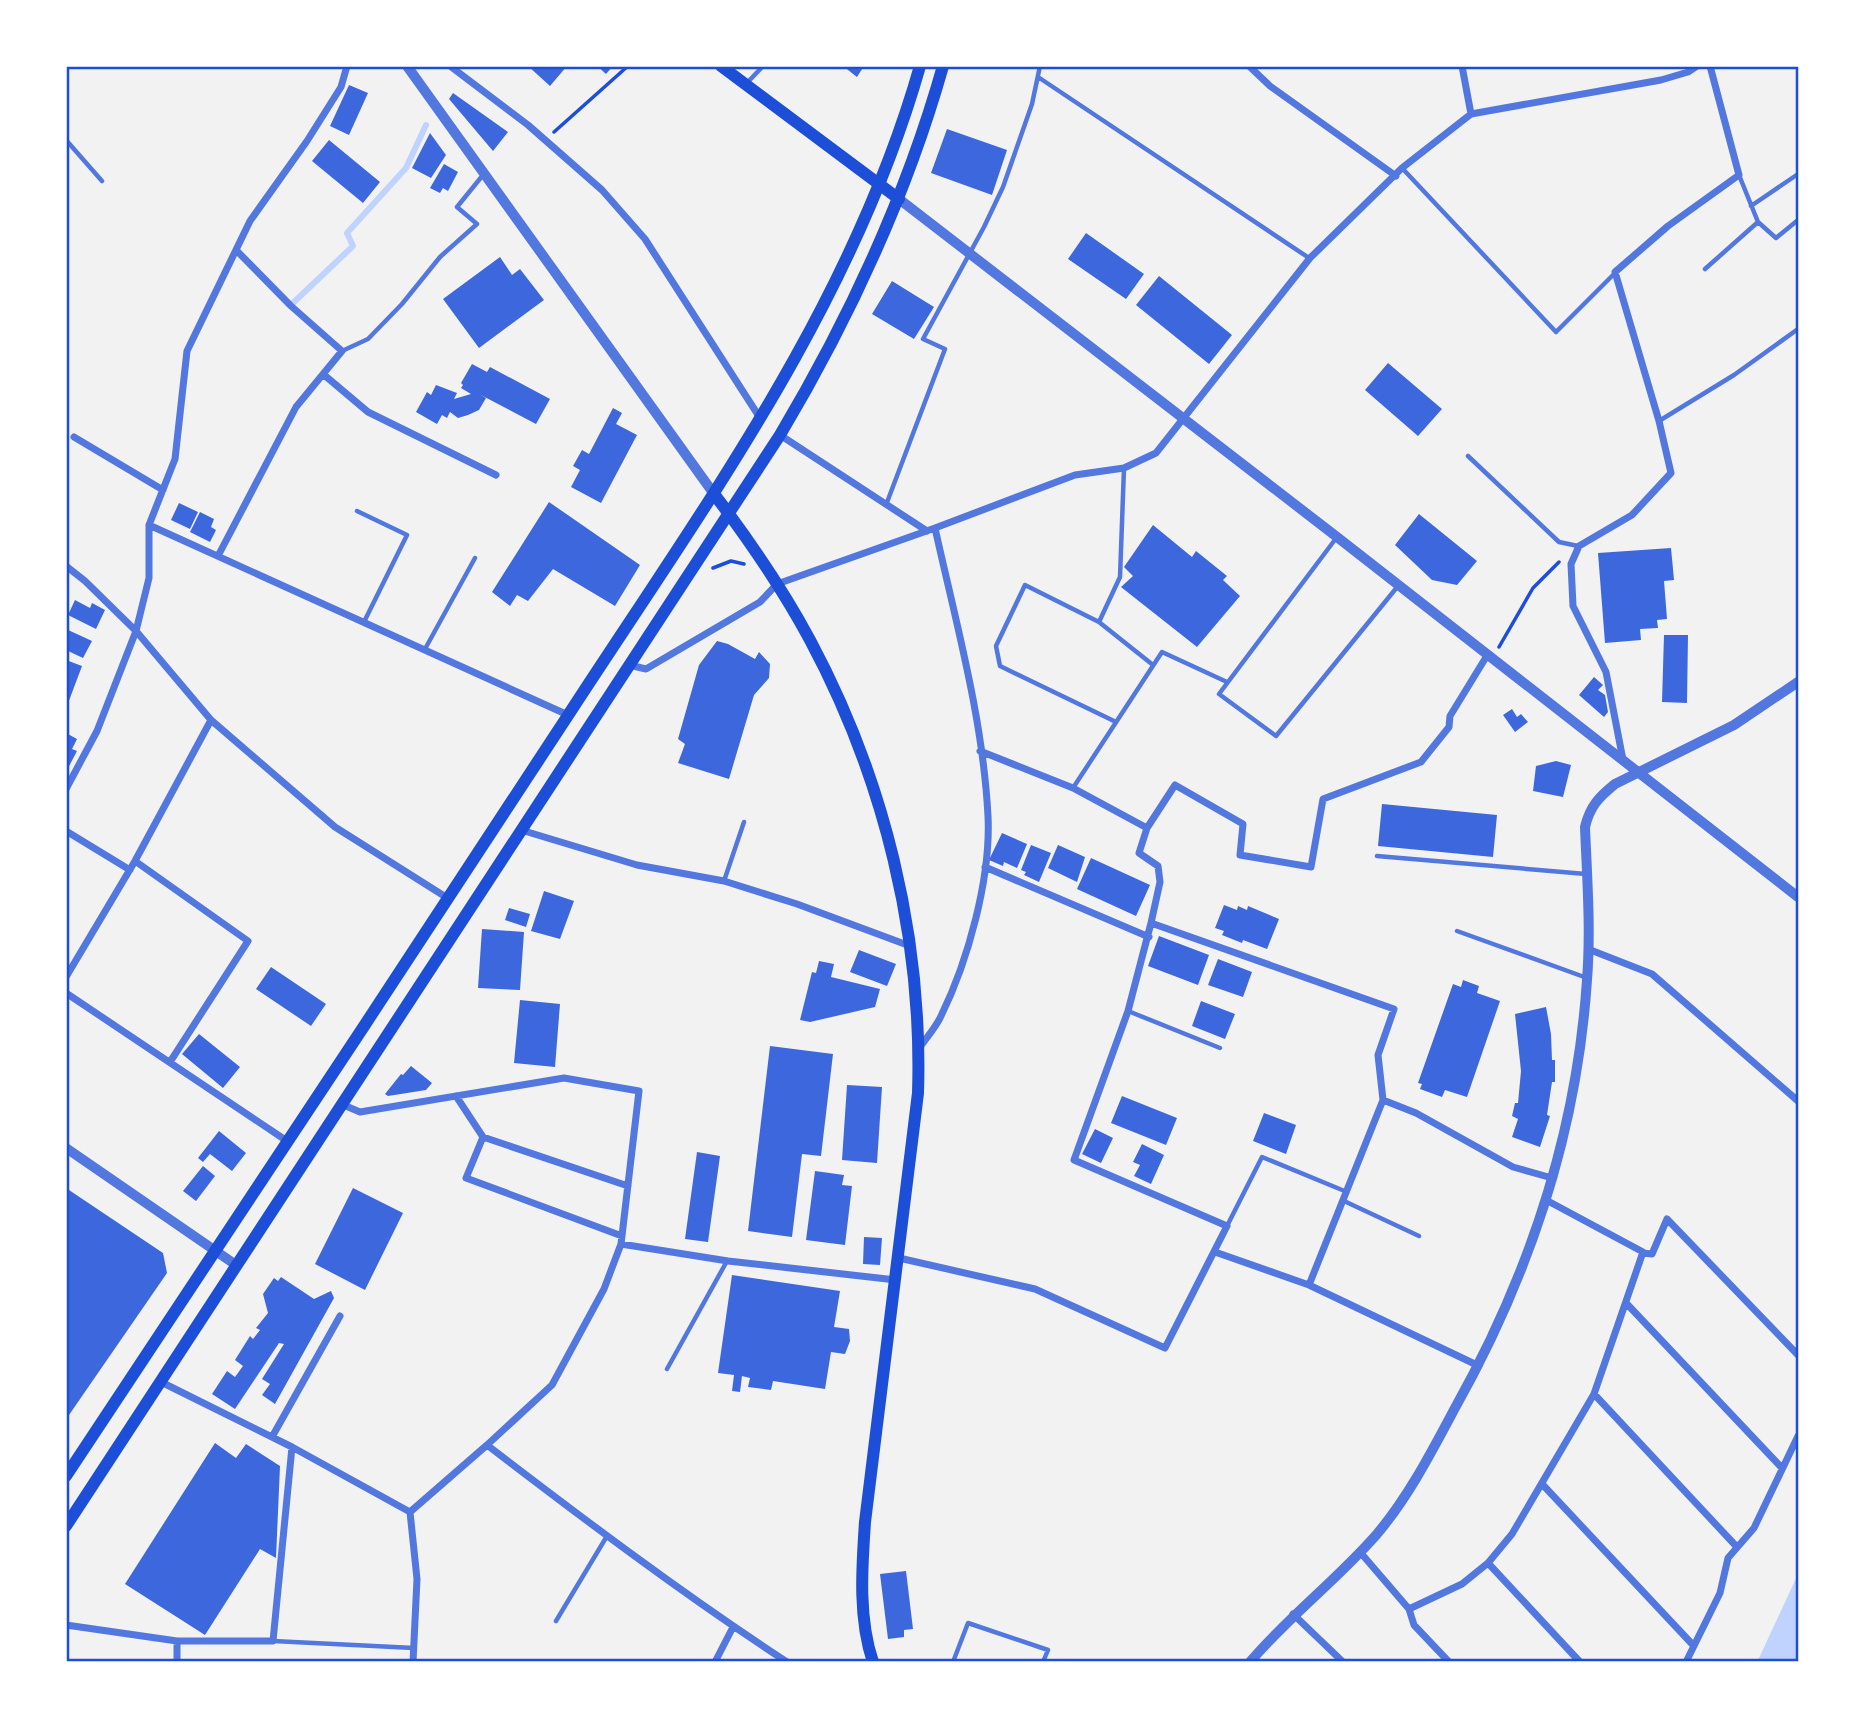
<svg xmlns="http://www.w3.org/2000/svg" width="1865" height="1728" font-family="'Zilla Slab',serif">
  <rect width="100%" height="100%" fill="#f2f2f2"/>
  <!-- water -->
  <path fill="#bfd3fe" d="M1798,1574v87h-41l3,-5z"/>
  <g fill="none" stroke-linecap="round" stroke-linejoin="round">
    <!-- stream -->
    <path stroke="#bfd3fe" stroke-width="6" d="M293,303l60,-57 -6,-13 59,-65 20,-43"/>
  </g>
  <!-- building -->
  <path fill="#3d67dc" d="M528,66h39l-17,20z
    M597,66h16l-7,8z
    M843,66h21l-7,11z
    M349,85l19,8 -19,42 -19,-9z
    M453,93l55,39 -15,19 -44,-52z
    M947,129l60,21 -15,45 -61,-22z
    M430,133l16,22 -15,23 -19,-10z
    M329,140l51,42 -17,21 -51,-42z
    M444,164l14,8 -10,19 -5,-3 -3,5 -10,-5z
    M1086,233l58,41 -18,25 -58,-40z
    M500,257l12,18 8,-6 24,31 -65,48 -36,-49z
    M1159,276l73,59 -23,29 -73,-59z
    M892,281l42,26 -20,32 -42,-25z
    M1388,363l54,46 -24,27 -53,-46z
    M472,364l15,8 3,-5 60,32 -14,25 -57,-30 7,4 -7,12 -11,5 -10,3 -8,-6 -3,6 -5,-3 -5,9 -21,-12 11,-20 4,3 5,-10 21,8 -3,6 17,-5 -10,-6 2,-3 -2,-2z
    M613,408l9,5 -6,11 21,11 -36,68 -30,-16 9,-17 -7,-4 9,-16 7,4z
    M549,502l91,63 -25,41 -62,-37 -25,32 -11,-6 -7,11 -18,-14z
    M179,503l19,9 -8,17 -19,-9z
    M200,512l14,7 -3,8 5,3 -6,12 -20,-10z
    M1419,514l58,47 -20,24 -25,-5 -37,-35z
    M1153,525l39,32 4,-6 31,25 -4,4 17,16 -43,51 -76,-60 12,-11 -9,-9z
    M1671,548l3,32 -10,1 3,38 -10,1 1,8 -18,1 1,11 -36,3 -7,-90z
    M75,600l15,8 2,-5 13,7 -9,19 -28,-14z
    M66,629l26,12 -9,17 -17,-8z
    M1664,635h24l-1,68 -25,-1z
    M717,641l11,3 27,15 4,-7 11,12 -1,14 -15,17 -25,84 -51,-16 7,-19 -7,-5 21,-74z
    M66,660l16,6 -15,40h-1z
    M1594,677l9,8 -5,5 7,5 3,17 -4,5 -25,-22z
    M1512,709l5,8 4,-3 7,8 -13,10 -12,-17z
    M66,733l11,6 -5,10 5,2 -11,21z
    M1556,761l15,4 -8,32 -30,-6 3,-25z
    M1382,804l115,11 -4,42 -115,-11z
    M1002,833l25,11 -10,24 -13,-6 -1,4 -14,-6z
    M1031,845l20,8 -12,29 -15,-7 2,-3 -5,-2z
    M1058,845l27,12 -8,25 -29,-14z
    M1091,858l59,27 -14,31 -59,-27z
    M544,891l30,10 -14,38 -29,-8z
    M1224,905l13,5 1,-4 9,4 1,-4 31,13 -12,30 -24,-9 -1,3 -20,-8 2,-4 -9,-3z
    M509,908l21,6 -4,13 -21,-7z
    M482,929l42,3 -4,58 -42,-2z
    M1159,936l50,19 -11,30 -50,-19z
    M859,950l37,14 -9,22 -37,-14z
    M1218,959l34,13 -9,25 -35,-12z
    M819,961l15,3 -3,13 49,12 -5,18 -65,15 -10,-2 12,-48 4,1z
    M271,967l55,37 -15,22 -55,-37z
    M1463,980l16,6 -2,7 23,8 -33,96 -22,-7 -3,7 -22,-8 2,-5 -4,-1 35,-99 8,3z
    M520,1000l40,4 -5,63 -41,-4z
    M1201,1001l34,13 -10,25 -33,-13z
    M1546,1007l5,27 1,26h3v22h-3l-5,33 3,1 -10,31 -28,-10 6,-18 -6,-3 3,-13h3l3,-32 -6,-57z
    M199,1034l41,33 -17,21 -41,-34z
    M770,1046l63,8 -12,102 -19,-2 -10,83 -44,-6z
    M411,1066l21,17 -6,7 -38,6 -3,-2 16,-20 2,1z
    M847,1085l35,2 -5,76 -35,-3z
    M1122,1096l55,22 -11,27 -55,-22z
    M1264,1113l32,12 -10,29 -33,-13z
    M1095,1129l18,9 -12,25 -19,-9z
    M219,1131l27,22 -14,18 -22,-17 -7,8 -5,-4z
    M1142,1144l22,11 -13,29 -17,-8 6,-11 -7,-3z
    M697,1152l23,4 -12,86 -23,-3z
    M203,1166l12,10 -19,25 -13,-10z
    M815,1171l29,4 -2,10 10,1 -7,59 -39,-5z
    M66,1188l97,65 4,20 -98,142 -3,-2z
    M353,1188l50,25 -38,77 -50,-26z
    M864,1237l18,1 -2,27 -17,-1z
    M732,1275l108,16 -6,36 15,2 1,12 -5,13 -14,-2 -6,37 -52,-8 -2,9 -23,-3 2,-9 -8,-2 -2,16 -8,-1 2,-16 -16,-2z
    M281,1277l33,22 17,-8 3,7 -59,106 -13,-9 8,-11 -8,-5 22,-35 -5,-1 -44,66 -23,-15 15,-23 8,6 8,-11 -8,-6 15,-24 3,3 7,-9 -4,-2 12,-15 -5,-19 11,-16 4,3z
    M215,1443l21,15 10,-14 34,22 -4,92 -16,-9 -55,86 -80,-51z
    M906,1571l7,58 -9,1v7l-16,2 -8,-65z"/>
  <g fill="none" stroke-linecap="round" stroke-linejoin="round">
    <!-- path -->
    <path stroke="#1d4ed8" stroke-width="3.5" d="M554,132l74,-66
      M713,568l18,-7 13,3
      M1499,647l34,-59 26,-26"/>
    <!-- service -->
    <path stroke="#5277de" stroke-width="4.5" d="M1038,77l271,181
      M746,84l17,-18
      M66,140l36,41
      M1402,168l154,164 59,-59
      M1739,175l19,47 18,16 22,-18
      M1751,206l47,-32
      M1705,269l53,-47
      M342,351l26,-12 34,-35 38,-47 37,-33 -20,-17 26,-32
      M1659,421l75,-46 64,-46
      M1468,456l91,86 19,4
      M886,505l59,-156 -22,-10 61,-112 19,-40 29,-83 8,-38
      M357,511l50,24 -43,87
      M1337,537l-118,157 57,42 122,-150
      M1099,622l21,-45 4,-109
      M425,649l50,-91
      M1114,721l-114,-55 -4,-20 29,-61 74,37 54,43
      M1073,788l89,-136 65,30
      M1377,856l209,18
      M724,881l20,-59
      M1457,931l130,47
      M1128,1011l92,37
      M1344,1201l75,35
      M1227,1226l35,-69 85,35
      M667,1369l60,-108
      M556,1621l51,-85
      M273,1641l141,7
      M953,1662l15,-39 80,27 -5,12"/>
    <!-- minor -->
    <path stroke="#5277de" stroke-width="7" d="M450,66l78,59 74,65 43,49 115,179
      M1249,66l21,20 126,90
      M1462,66l9,48
      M323,374l45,38 128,63
      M780,435l147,96
      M74,437l89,53
      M149,525l419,190
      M218,556l78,-149 46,-56 -51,-45 -54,-55
      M66,566l19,15 51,50 75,89 124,107 114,72
      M629,665l17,4 114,-67 17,-18 158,-56 140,-53 49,-7 32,-15 154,-195 92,-90 69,-54 190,-34 27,-8 9,-6
      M980,751l93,37 74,40
      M1623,760l-17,-88 -33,-66 -2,-42 8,-18 53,-31 39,-42 -12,-52 -44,-149 53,-46 71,-51 -29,-109
      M66,789l31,-58 39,-100 13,-53v-53l26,-66 12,-108 63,-130 57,-80 34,-54 6,-21
      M521,830l116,35 87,16 73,23 113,42
      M66,831l64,39
      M135,861l113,80 -78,121
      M985,867l164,70
      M1151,923l9,-41 -2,-16 -19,-13 8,-25 28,-43 68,39 -3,31 71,12 12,-68 98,-37 28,-35 1,-11 38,-62
      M1588,949l64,25 146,127
      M66,977l69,-116 76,-141
      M66,993l221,148
      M920,1047c7,-10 16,-20 21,-31 27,-55 50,-138 47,-200 -5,-97 -32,-193 -53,-288
      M456,1096l27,41
      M341,1104l19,8 204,-34 75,13 -18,153
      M622,1236l-156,-58 17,-41 145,49
      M1215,1252l94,33 170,81
      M1643,1253l9,1 15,-35 131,136
      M899,1258l136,31 130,59 62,-122 -153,-66 54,-149 23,-88 243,86 -16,46 5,45 33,13 97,54 39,11
      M1309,1285l74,-185
      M1627,1304l155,164
      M161,1382l131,65 118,65
      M1594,1394l142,152
      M272,1437l68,-121
      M487,1445c98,75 196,149 300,217
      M1543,1485l150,160
      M410,1512l77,-67 65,-60 52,-96 17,-45 107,17 168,19
      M410,1512l7,67 -4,83
      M1360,1552l49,57 5,16 35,37
      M1488,1563l92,99
      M1409,1609l53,-25 26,-21 24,-29 82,-140 49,-142 -97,-52
      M1293,1614l50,48
      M66,1625l111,16h96l19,-194
      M177,1662v-21
      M715,1662l18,-35
      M1686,1662l34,-69 8,-35 26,-30 44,-92"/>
    <!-- tertiary -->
    <path stroke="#5277de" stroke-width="10" d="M407,66l307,428
      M899,199l438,338 461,360
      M66,1148l170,117
      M1250,1662c39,-46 88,-83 127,-128 32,-38 55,-83 78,-126 74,-132 122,-277 132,-428 4,-51 0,-102 -2,-153 5,-21 14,-30 30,-43l119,-59 64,-43"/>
    <!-- secondary -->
    <path stroke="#1d4ed8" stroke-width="12" d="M721,66l178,133
      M714,494c35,46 68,94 96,146 74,138 113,297 108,453l-53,429c-3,45 -7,96 8,140"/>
    <!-- primary -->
    <path stroke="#1d4ed8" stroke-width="12" d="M66,1476c167,-252 334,-503 499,-756 135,-208 286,-411 355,-654
      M66,1526l714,-1091c69,-116 126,-238 163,-369"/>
  </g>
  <!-- border -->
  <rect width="1865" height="1728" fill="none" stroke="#ffffff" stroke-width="136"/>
  <rect x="68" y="68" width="1729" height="1592" fill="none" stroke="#1d4ed8" stroke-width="2.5"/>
</svg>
